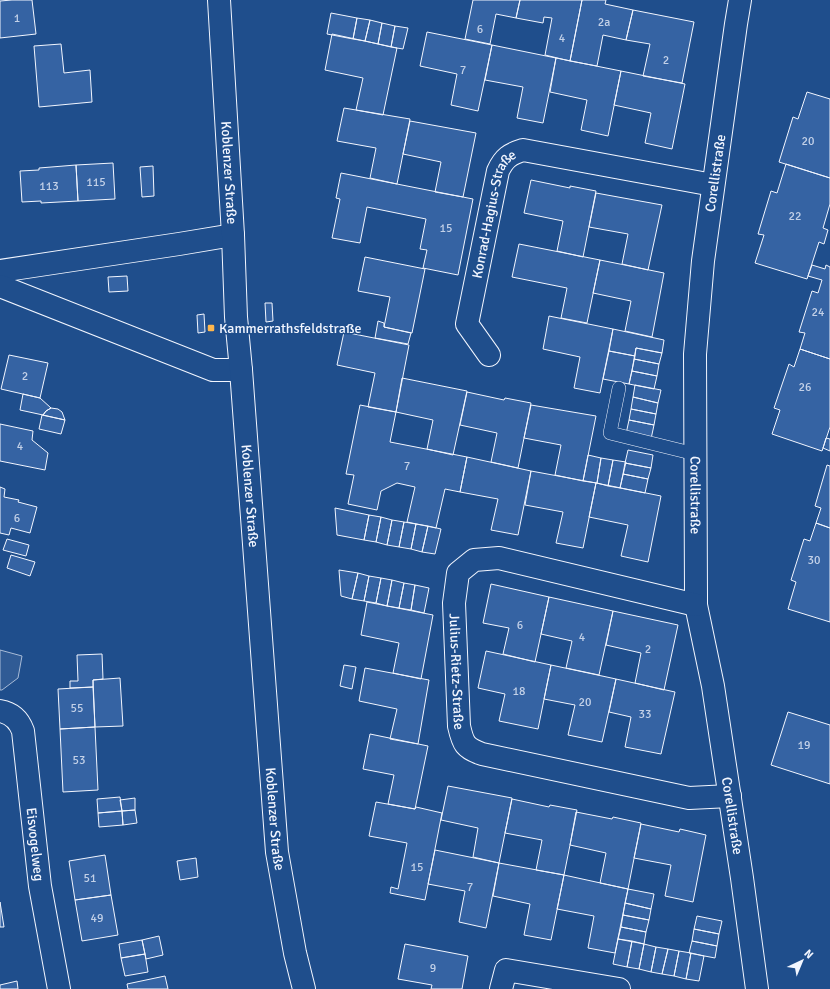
<svg xmlns="http://www.w3.org/2000/svg" width="830" height="989" font-family="Signika,sans-serif">
  <rect width="100%" height="100%" fill="#1f4e8c"/>
  <!-- built -->
  <path fill="#305b95" stroke="#a8bbd7" d="M0,650l22,6 -4,22 -16,12h-2z"/>
  <!-- building -->
  <path fill="#3563a3" stroke="#f2f6ff" d="M12,0h20l4,34 -36,4v-37z
    M473,0h47l-4,18 -20,-4 -6,30 -25,-5z
    M520,0h62l-12,61 -25,-6 7,-37 -8,-1 -1,6 -27,-5z
    M582,0h24l-1,4 28,6 -7,30 -23,-5 -6,31 -27,-5z
    M633,10l61,12 -12,61 -39,-7 7,-32 -24,-4z
    M331,13l26,5 -4,21 -26,-5z
    M357,18l13,2 -5,21 -12,-2z
    M370,20l12,3 -4,21 -13,-3z
    M382,23l13,3 -4,21 -13,-3z
    M395,26l13,2 -5,21 -12,-2z
    M427,32l65,13 -14,66 -27,-6 6,-31 -37,-8z
    M332,34l65,14 -14,67 -27,-5 7,-32 -38,-8z
    M61,44l3,29 26,-3 2,32 -53,5 -5,-61z
    M492,45l64,13 -13,65 -26,-5 6,-31 -38,-7z
    M556,58l65,13 -13,65 -27,-6 6,-30 -37,-8z
    M621,71l64,13 -13,65 -27,-6 6,-30 -37,-8z
    M807,92l23,7v79l-51,-16 14,-45 5,2z
    M344,108l66,11 -13,65 -27,-6 6,-30 -39,-7z
    M410,121l66,12 -13,64 -28,-5 6,-30 -38,-8z
    M113,163l2,36 -37,2 -2,-36z
    M786,164l44,14v26l-7,24 5,2 -4,14 -5,-2 -12,37 -52,-16 9,-28 -6,-1 13,-43 6,2z
    M76,165l2,36 -37,2v-2l-19,1 -2,-31 19,-1v-2z
    M153,166l1,30 -12,1 -2,-30z
    M341,173l132,26 -15,76 -35,-7 4,-18 -7,-1 6,-30 -59,-12 -7,36 -28,-5 8,-39 -4,-1z
    M531,180l39,8v-2l26,5 -13,66 -26,-6 6,-30 -39,-8z
    M596,193l66,12 -14,65 -26,-6 6,-30 -39,-7z
    M519,244l81,16 -13,63 -26,-5 6,-30 -55,-11z
    M365,257l60,12 -13,64 -28,-6 6,-30 -32,-6z
    M600,260l64,13 -12,64 -27,-6 6,-30 -38,-8z
    M812,265l13,4 1,-4 4,2v92l-30,-10 5,-16 -6,-1 13,-41 6,2 4,-13 -14,-4z
    M127,276l1,15 -19,1 -1,-15z
    M265,303h7l1,18 -7,1z
    M204,314l1,18 -7,1 -1,-18z
    M549,316l64,13 -13,64 -26,-5 6,-31 -37,-8z
    M378,321l6,2v4l27,6 -3,11 -33,-6z
    M613,329l51,11 -2,13 -26,-5 -1,8 -26,-5z
    M344,332l65,13 -13,67 -28,-5 7,-34 -38,-8z
    M636,348l26,5 -3,11 -25,-5z
    M800,349l30,10v68l-8,24 -50,-17 8,-24 -6,-2 15,-44 5,3z
    M609,351l26,5 -6,28 -26,-5z
    M9,355l39,8 -8,35 -39,-9z
    M634,359l25,5 -2,12 -25,-5z
    M632,371l25,5 -3,13 -25,-5z
    M402,378l65,13 -14,64 -26,-6 6,-29 -37,-8z
    M635,385l26,5 -3,13 -25,-6z
    M467,392l37,8 1,-2 26,5 -13,65 -27,-6 6,-29 -37,-8z
    M23,394l17,4 11,10 -5,3 -3,4 -23,-5z
    M633,397l25,6 -2,11 -25,-5z
    M360,405l36,7 -6,30 77,15 -7,35 -15,-3 -9,39 -29,-6 8,-35 -18,-4 -16,8 -4,19 -29,-6 6,-29 -8,-1z
    M531,405l65,11 -13,65 -28,-6 6,-30 -37,-7z
    M51,408l7,1 4,3 3,8 -22,-5 3,-4z
    M631,409l25,5 -2,11 -25,-5z
    M42,415l23,5 -4,14 -22,-5z
    M629,420l25,5 -3,14 -25,-5z
    M0,424l33,7 -1,9 16,13 -3,17 -45,-9z
    M826,438l4,1v12l-7,-3z
    M628,450l25,5 -2,13 -26,-5z
    M588,455l13,3 -4,25 -14,-2z
    M467,457l64,14 -13,64 -27,-5 7,-31 -38,-7z
    M601,458l12,2 -5,26 -11,-3z
    M613,460l13,2 -6,26 -12,-2z
    M625,463l26,5 -3,11 -25,-5z
    M827,465l3,1v62l-14,-5 5,-15 -6,-2z
    M531,471l65,12 -13,65 -27,-5 7,-31 -38,-7z
    M623,474l25,5 -3,14 -25,-5z
    M596,483l65,13 -13,66 -27,-6 7,-31 -39,-8z
    M0,487l5,2 -1,8 15,3 -1,2 19,5 -7,26 -19,-5 -2,7 -9,-2z
    M335,508l34,7 -5,25 -27,-5z
    M369,515l12,2 -5,25 -12,-2z
    M381,517l11,3 -5,25 -11,-3z
    M392,520l12,2 -5,25 -12,-2z
    M404,522l12,2 -5,25 -12,-2z
    M816,523l14,5v94l-42,-13 8,-27 -5,-2 13,-41 6,2z
    M416,524l12,2 -6,26 -11,-3z
    M428,526l13,3 -6,25 -13,-2z
    M7,539l22,6 -3,11 -23,-6z
    M11,555l24,7 -5,14 -23,-8z
    M339,570l19,3 -6,26 -11,-3z
    M358,573l11,3 -5,25 -12,-2z
    M369,576l12,2 -5,25 -12,-2z
    M381,578l11,2 -5,26 -11,-3z
    M392,580l12,3 -5,25 -12,-2z
    M404,583l11,2 -4,25 -12,-2z
    M491,584l58,13 -14,65 -32,-8 6,-26 -26,-5z
    M415,585l14,3 -5,25 -13,-3z
    M549,597l64,14 -14,64 -33,-7 6,-27 -31,-7z
    M367,602l66,13 -12,64 -28,-6 6,-30 -38,-8z
    M613,611l65,14 -14,65 -29,-7 6,-30 -35,-8z
    M486,651l65,14 -13,64 -39,-8 6,-27 -27,-6z
    M102,654l1,25 -10,1v7l-23,1v-7h8l-1,-26z
    M344,665l12,2 -4,22 -12,-3z
    M551,665l65,14 -14,63 -34,-7 7,-30 -31,-6z
    M365,668l64,12 -11,64 -28,-5 7,-30 -38,-8z
    M120,678l3,48 -28,1 -2,-47z
    M616,679l59,13 -14,62 -36,-7 6,-30 -22,-5z
    M93,687l2,40 -35,2 -2,-40z
    M788,712l42,13v59l-59,-19z
    M95,727l3,63 -35,2 -3,-63z
    M370,734l58,12 -13,63 -27,-5 6,-29 -31,-6z
    M448,786l64,12 -13,65 -26,-6 5,-29 -37,-8z
    M120,797l2,14 -24,2 -1,-14z
    M135,798v12l-13,1 -2,-11z
    M512,799l37,8 1,-2 27,5 -13,65 -28,-5 6,-30 -37,-7z
    M376,802l39,7 1,-2 26,6 -17,87 -35,-7 1,-6 7,2 9,-46 -38,-7z
    M135,810l2,13 -14,2 -1,-14z
    M122,811l1,14 -24,2 -1,-14z
    M576,812l36,7 1,-2 28,6 -13,66 -28,-6 6,-30 -36,-8z
    M641,824l38,8 1,-3 26,6 -13,67 -28,-6 6,-31 -37,-7z
    M435,850l64,13 -13,65 -27,-6 6,-31 -37,-7z
    M105,855l6,40 -36,5 -6,-39z
    M196,858l2,19 -18,3 -3,-19z
    M499,863l65,12 -13,65 -27,-5 6,-31 -37,-8z
    M564,875l64,14 -13,64 -27,-5 6,-32 -37,-7z
    M628,889l26,5 -3,15 -26,-6z
    M111,895l7,40 -36,6 -7,-41z
    M0,902l4,25h-4z
    M625,903l26,6 -2,11 -26,-5z
    M623,915l26,5 -3,12 -25,-5z
    M697,916l25,5 -3,13 -25,-5z
    M621,927l25,5 -2,12 -26,-5z
    M694,929l25,5 -2,12 -25,-5z
    M159,936l4,19 -17,4 -4,-19z
    M618,939l14,2 -5,26 -14,-3z
    M142,940l3,14 -24,4 -2,-14z
    M632,941l12,3 -5,25 -12,-2z
    M692,941l25,5 -2,12 -26,-5z
    M405,944l63,12 -6,33h-31l1,-4 -34,-6z
    M644,944l12,3 -5,25 -12,-3z
    M656,947l12,2 -6,25 -11,-2z
    M668,949l11,2 -5,25 -12,-2z
    M679,951l12,2 -5,26 -12,-3z
    M691,953l13,3 -5,25 -13,-2z
    M145,954l3,18 -23,4 -4,-18z
    M165,976l3,13h-40l-1,-5z
    M17,981l1,8h-18v-4z"/>
  <g fill="none" stroke-linecap="round" stroke-linejoin="round">
    <!-- lane casing -->
    <g stroke="#f2f6ff" stroke-width="14">
      <path id="lane" d="M619,388l-9,45 85,21"/>
    </g>
    <!-- street casing -->
    <g stroke="#f2f6ff" stroke-width="24">
      <g id="street">
        <path id="s1" d="M740,0l-4,24 -33,237 -8,93 1,240v11l17,81 29,192 15,111"/>
        <path d="M0,271l179,-27 54,-9"/>
        <path d="M0,286l213,84h28"/>
        <path id="s2" d="M489,355l-22,-31 31,-153c6,-13 12,-17 25,-21l190,35"/>
        <path id="s3" d="M696,605l-197,-47 -25,2 -16,13 -4,30 5,123c4,18 6,22 23,28l207,44 41,-2"/>
        <path id="s4" d="M0,711c12,2 19,9 23,20l17,155 19,103"/>
        <path d="M501,989l5,-19 113,19"/>
      </g>
    </g>
    <!-- secondary casing -->
    <g stroke="#f2f6ff" stroke-width="24">
      <g id="secondary">
        <path id="s5" d="M219,0l14,235 3,82 5,53 36,482 18,101 9,36"/>
      </g>
    </g>
    <!-- lane -->
    <use href="#lane" stroke="#1f4e8c" stroke-width="13"/>
    <!-- street -->
    <use href="#street" stroke="#1f4e8c" stroke-width="22"/>
    <!-- secondary -->
    <use href="#secondary" stroke="#1f4e8c" stroke-width="22"/>
  </g>
  <!-- markers -->
  <rect fill="#ffb74d" stroke="#1f4e8c" stroke-width="1.5" x="207" y="324" width="8" height="8" rx="2"/>
  <g text-anchor="middle" stroke-width="3" stroke-linejoin="round" paint-order="stroke">
    <!-- number labels -->
    <g font-size="12" fill="#c3d1e8">
      <text x="17" y="22">1</text>
      <text x="604" y="26">2a</text>
      <text x="480" y="33">6</text>
      <text x="562" y="42">4</text>
      <text x="666" y="64">2</text>
      <text x="463" y="74">7</text>
      <text x="808" y="145">20</text>
      <text x="96" y="186">115</text>
      <text x="49" y="190">113</text>
      <text x="795" y="220">22</text>
      <text x="446" y="232">15</text>
      <text x="818" y="316">24</text>
      <text x="25" y="380">2</text>
      <text x="805" y="391">26</text>
      <text x="20" y="450">4</text>
      <text x="407" y="470">7</text>
      <text x="17" y="522">6</text>
      <text x="814" y="564">30</text>
      <text x="520" y="629">6</text>
      <text x="582" y="641">4</text>
      <text x="648" y="653">2</text>
      <text x="519" y="695">18</text>
      <text x="585" y="706">20</text>
      <text x="77" y="712">55</text>
      <text x="645" y="718">33</text>
      <text x="804" y="749">19</text>
      <text x="79" y="764">53</text>
      <text x="417" y="871">15</text>
      <text x="90" y="882">51</text>
      <text x="470" y="891">7</text>
      <text x="97" y="922">49</text>
      <text x="433" y="972">9</text>
    </g>
    <!-- street labels -->
    <g font-size="14" fill="#f2f6ff" stroke="#1f4e8c">
      <text dy="5" stroke="none"><textPath href="#s5" startOffset="173">Koblenzer Straße</textPath></text>
      <text transform="translate(715 173) rotate(-82)" y="5">Corellistraße</text>
      <text dy="5" stroke="none"><textPath href="#s2" startOffset="152">Konrad-Hagius-Straße</textPath></text>
      <text dy="5" stroke="none"><textPath href="#s1" startOffset="498">Corellistraße</textPath></text>
      <text dy="5" stroke="none"><textPath href="#s5" startOffset="497">Koblenzer Straße</textPath></text>
      <text dy="5" stroke="none"><textPath href="#s3" startOffset="347">Julius-Rietz-Straße</textPath></text>
      <text dy="5" stroke="none"><textPath href="#s1" startOffset="822">Corellistraße</textPath></text>
      <text dy="5" stroke="none"><textPath href="#s5" startOffset="821">Koblenzer Straße</textPath></text>
      <text dy="5" stroke="none"><textPath href="#s4" startOffset="146">Eisvogelweg</textPath></text>
    </g>
    <!-- poi labels -->
    <g font-size="14" fill="#f2f6ff" stroke="#1f4e8c" text-anchor="start">
      <text x="219" y="333">Kammerrathsfeldstraße</text>
    </g>
  </g>
  <!-- north arrow -->
  <g transform="translate(802 961) rotate(44)" stroke="#1f4e8c" stroke-width="3" paint-order="stroke">
  <path d="M0-3L7 15L0 10L-7 15Z" fill="#f2f6ff"/>
  <text y="-6" font-size="11" font-weight="bold" text-anchor="middle" fill="#f2f6ff">N</text>
  </g>
</svg>
